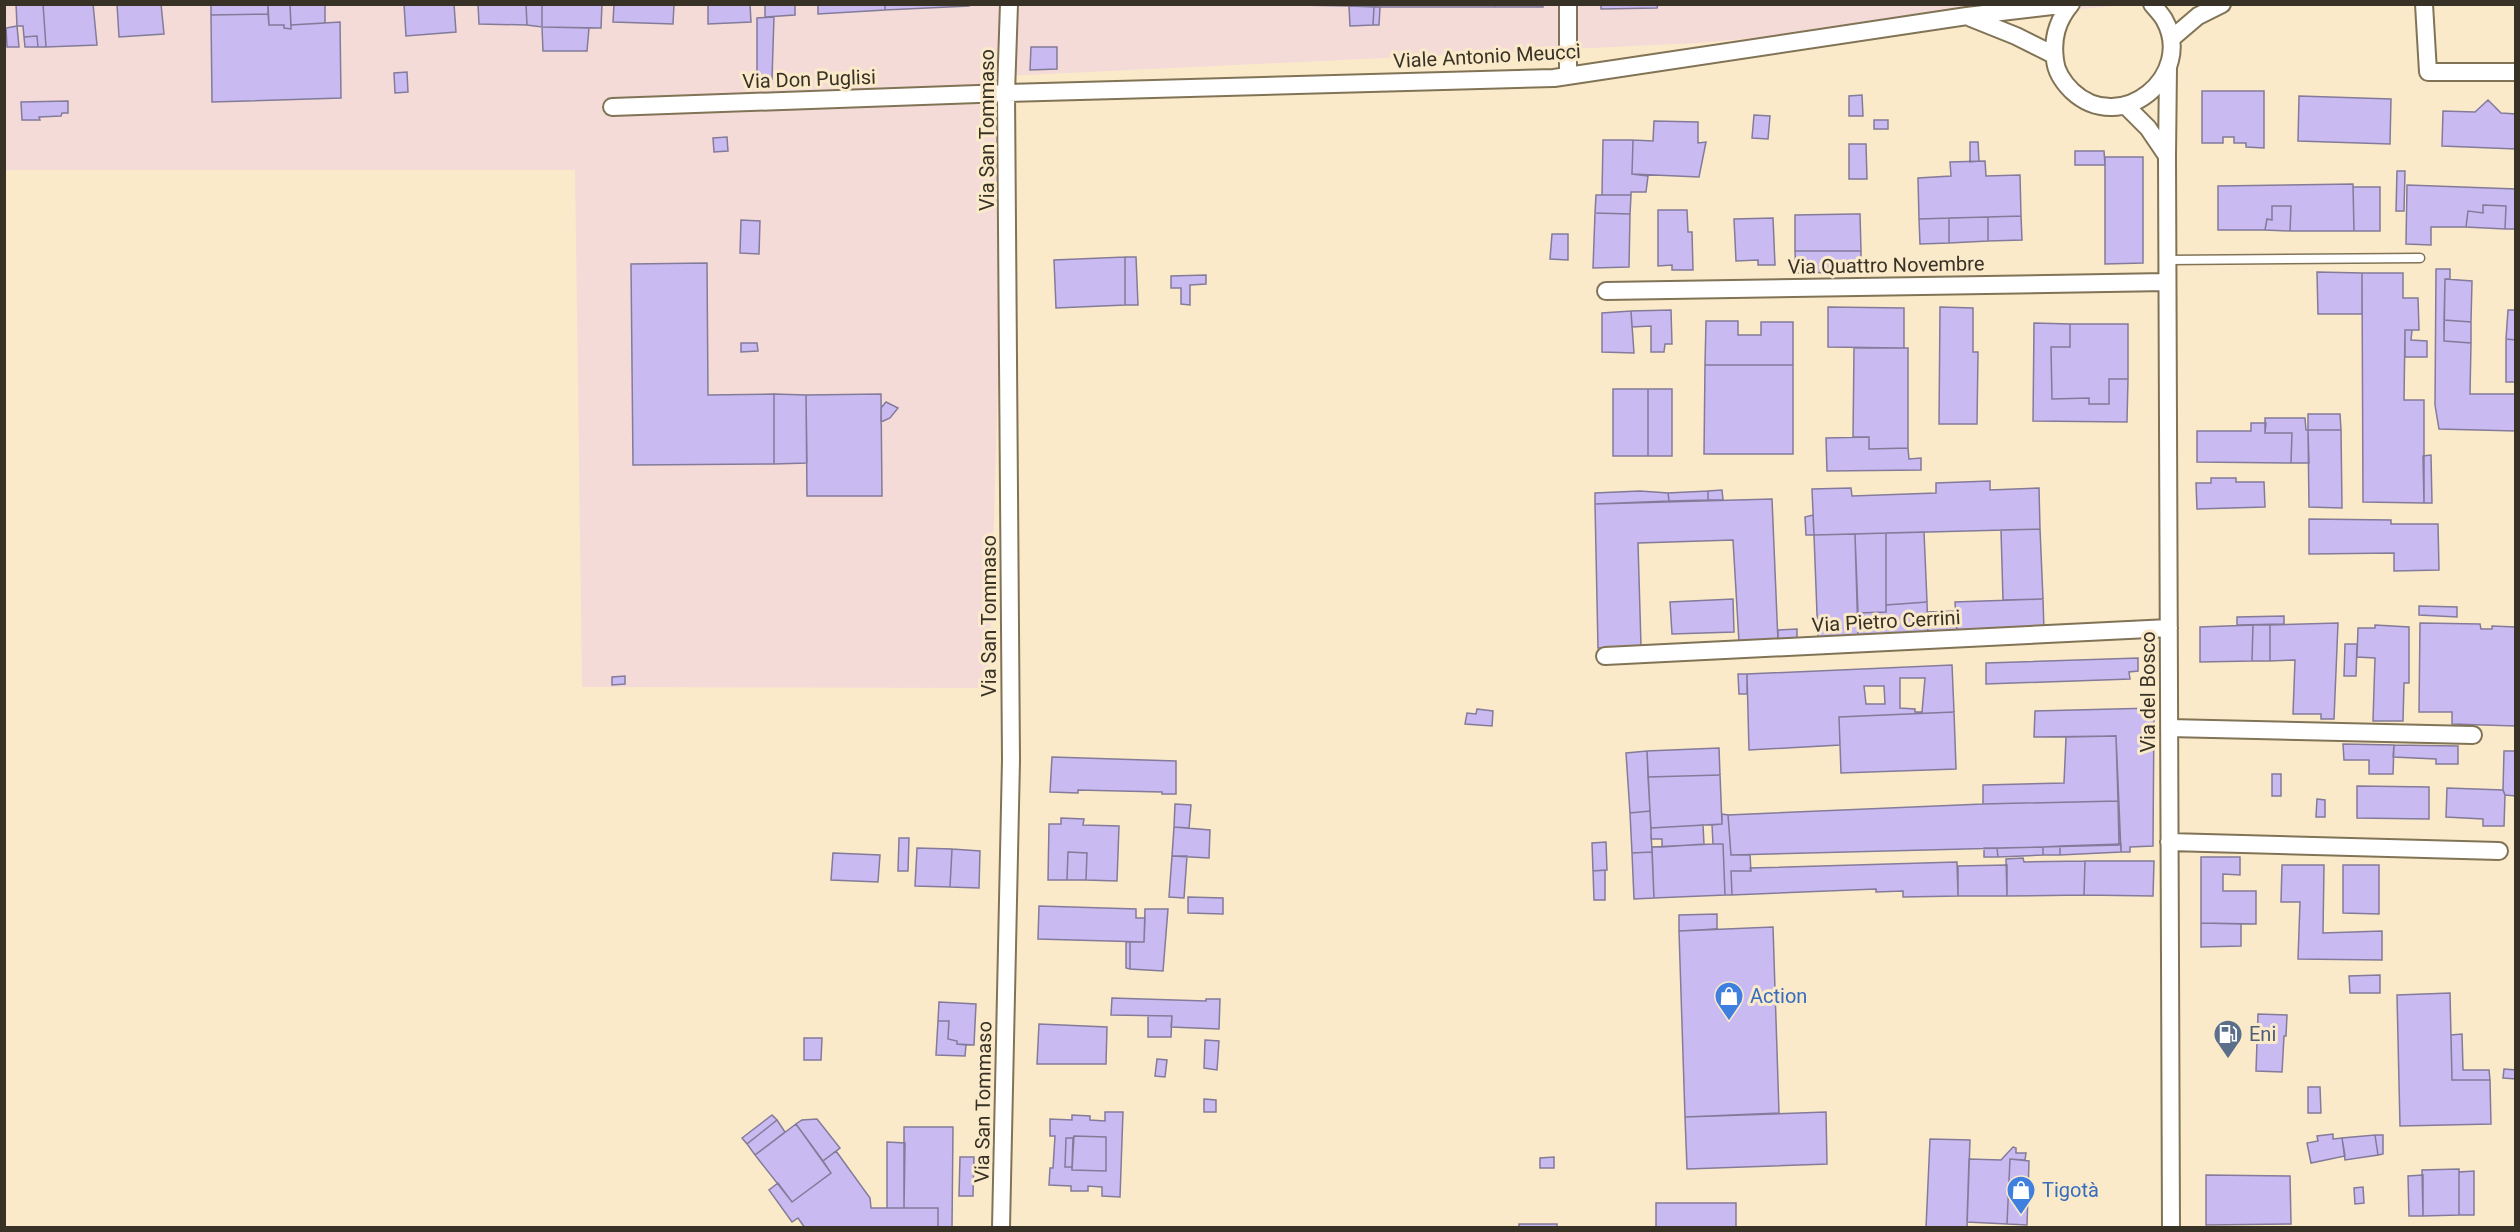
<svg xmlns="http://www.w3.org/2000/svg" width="2520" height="1232" font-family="Roboto,sans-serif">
  <rect width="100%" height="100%" fill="#faeaca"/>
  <!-- industrial -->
  <path fill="#f5dbd7" d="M5,5h2121l-428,38 -691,33 -18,612 -407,-1 -7,-517h-570z"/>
  <!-- building -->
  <path fill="#c9bbf1" stroke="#837b99" stroke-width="1.5" fill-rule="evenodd" d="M16,4h27l3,43h-8l-1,-11 -13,1 -1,-11h-6z
    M43,4h50l4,41 -51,2z
    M117,4h44l3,30 -45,3z
    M211,4h57v10l-57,1z
    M268,4h22l1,25 -7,-1v-3h-15z
    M290,4h35v19l-34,2z
    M404,4h50l2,28 -50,4z
    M478,4h48l1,21 -48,-1z
    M526,4h16v23l-15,-2z
    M542,4h60l-1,24 -59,-1z
    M614,4h60l-1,20 -60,-2z
    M708,4h42l1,18 -43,2z
    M765,4h43l-13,1v10l-30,2z
    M818,4h67v6l-67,4z
    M885,4h84v2l-84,4z
    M1251,4h98v2z
    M1349,4h146v3h-115z
    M1495,4h48v3h-48z
    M1601,4h57l-1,4 -56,1z
    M1349,6l25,1 -1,18 -23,1z
    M1374,7h6l-1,18h-6z
    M268,14l1,11h15v3l7,1v-4l49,-3 1,76 -129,4 -1,-87z
    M774,17l-2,62 -15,1v-62z
    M17,26l2,21h-12l-1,-19z
    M542,27l47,1 -2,23h-44z
    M37,36l1,11h-13l-1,-10z
    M1031,47h26v22l-27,1z
    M407,72l1,20 -13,1 -1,-20z
    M2202,91h62v57l-18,-1v-4h-12v-6h-11v6h-21z
    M1862,95l1,21h-14v-20z
    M2299,96l92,3 -1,45 -92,-3z
    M2488,100l13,13 15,1v35l-74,-3 1,-35 32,1z
    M68,101v12h-6l-1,3 -22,1 1,3h-18l-1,-18z
    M1754,115l16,1 -2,23 -16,-1z
    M1874,120h14v9h-14z
    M1654,121l44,1v21l8,-1 -7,35 -67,-3 1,-34 20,1z
    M727,137l1,14 -14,1 -1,-14z
    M1603,140h30l-1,34 16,2 -2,16h-15v3h-29z
    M1970,142h8l1,19 -9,1z
    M1849,144h17l1,35h-18z
    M2075,151h29l1,14h-30z
    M2105,157h38v106l-38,1z
    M1985,161l1,15 34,-1 1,41 -102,3 -1,-41 33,-2 -1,-14z
    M2397,171h8l-1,40h-8z
    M2353,184l1,47h-64l1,-25h-19v14l-5,-1 -2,11h-47v-44z
    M2407,185l109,4v40h-11l1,-23 -23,-1v8l-15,-2 -2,16h-35v18l-25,-1z
    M2353,187h27v44h-26z
    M1596,195h35l-1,19 -35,-1z
    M2483,205l23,1 -1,23 -39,-2 2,-16 15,2z
    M2272,206h19l-1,25 -25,-1 2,-11 5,1z
    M1658,210h29l1,22h4l1,38h-21v-5l-14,1z
    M1595,213l35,1 -1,53 -36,1z
    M1855,214h5l1,37h-66v-36z
    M2021,216l1,24 -34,1v-24z
    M1988,217v24l-39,2v-25z
    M1773,218l2,47h-17v-5l-22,1 -2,-42z
    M1949,218v25l-29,1 -1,-25z
    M741,220l19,1 -1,33 -19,-1z
    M1552,234h16v26l-18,-1z
    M1795,251h66v21l-65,1z
    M1125,257h11l2,48h-13z
    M1125,257v48l-69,3 -2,-48z
    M707,263l1,132 66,-1v70l-141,1 -2,-201z
    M2436,269h14v10h-5l-1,62 27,2 -1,51h46v37l-77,-2 -4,-24z
    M2317,272l45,1v41h-44z
    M2362,273h41v25h15l1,32h-14l-1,70h20v103l-61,-1z
    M1206,275v9l-16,1v20l-9,-1v-16h-10v-12z
    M2445,279l27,2 -1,41 -27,-2z
    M1828,307l76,1v40l-76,-1z
    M1940,307l33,1v44h5l-1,72h-38z
    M1671,310l1,34h-7l-1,8h-13v-26l-19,1 -1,-16z
    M2508,310h8v30l-10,-1z
    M1631,311l3,42 -32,-1v-39z
    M2444,320l27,2v21l-27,-2z
    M1706,321h32v14h23v-13h32v43h-88z
    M2034,323l36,1v23h-19l1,52 37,-1v6h20v-25h19l-1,43 -94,-1z
    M2070,324h58v55h-19v25h-20v-6l-37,1 -1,-52h19z
    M2405,330h7l-1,10 16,1v16h-22z
    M2506,339l10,1v42h-10z
    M741,343h16l1,8 -17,1z
    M1854,348h54v100l-39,1v-12h-16z
    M1705,365h88v89h-89z
    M1613,389h35v67h-35z
    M1648,389h24v67h-24z
    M774,394l32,1 1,68 -33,1z
    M881,394l1,102h-75l-1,-101z
    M886,402l12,6 -8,10 -9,4v-14z
    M2308,414h32l1,16h-33z
    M2265,418h40l1,12h2l1,33h-18l1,-30h-27z
    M2251,423h15l-1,10h27l-1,30 -94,-1v-31h54z
    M2308,430h33l1,78 -33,-1z
    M1869,437v12l39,-1 1,11 12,-1v12l-94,1 -1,-33z
    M2431,455l1,48h-8l-1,-47z
    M2211,478h25v4h28l1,25 -68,2 -1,-26h15z
    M1990,481v9l49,-2 1,41 -226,6 -2,-46 39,-1 1,8 84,-3v-10z
    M1722,490l1,10h-15v-9z
    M1640,491l28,2 1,8 -74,3v-11z
    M1708,491v9l-39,1 -1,-8z
    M1772,499l6,143h-39l-6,-102 -95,3 3,103 -43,2 -3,-144z
    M1813,515l1,20h-8l-1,-18z
    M2309,519l82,1v4h47l1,46 -45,1v-18l-85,1z
    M2040,529l3,70 -40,1 -2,-70z
    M1924,532l3,70 -41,3v-72z
    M1886,533v79l-28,1 -3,-79z
    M1855,534l3,104 -40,2 -4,-105z
    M1733,599l1,33 -62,2 -2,-32z
    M2043,599l1,32 -87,3 -2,-32z
    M1927,602l1,33 -70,3v-25l28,-1v-7z
    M2419,606l38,1v10l-38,-2z
    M1956,611l1,23 -29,1 -1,-23z
    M2284,616v8l-47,1v-8z
    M2338,623l-4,96h-13v-5h-28l2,-54 -25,1v-36z
    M2420,623l60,1 1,5h11v-3l24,1v99l-64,-2v-12h-33z
    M2253,625h17v36h-18z
    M2253,625l-1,36 -52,1v-35z
    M2375,625l34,2v56h-5l-1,38h-30l2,-63 -18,-1 1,-29h17z
    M1797,629v12l-19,1v-12z
    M2345,644h12l-1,32h-12z
    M2138,658v13l-9,1 1,7 -144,5v-21z
    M1952,665l2,47 -115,5 1,28 -91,5 -2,-76zM1900,678h25l-3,34h-7v-3l-15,-1zM1864,686h20l1,18h-19z
    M1738,674h9v20h-8z
    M625,676v8l-13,1v-8z
    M2154,708l-1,138 -23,1v5h-9l-5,-116 -82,1 1,-26z
    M1477,709l16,2 -1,15 -27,-2 2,-11 9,1z
    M1954,712l2,57 -115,4 -2,-56z
    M2116,736l2,65 -135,3v-19l81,-2 2,-46z
    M2343,744l51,1 -1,29h-24v-14h-25z
    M2394,745l64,1v18h-22v-5l-43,-2z
    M1719,748l1,27 -72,2 -1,-26z
    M1647,751l3,60 -20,2 -4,-60z
    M2504,751h12v45l-11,-1 -2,-5z
    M1052,757l124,4v33h-14v-2l-84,-2v3l-28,-1z
    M2272,774h9v22h-9z
    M1720,775l2,49 -71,4 -3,-51z
    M2357,786l72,1v32l-72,-1z
    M2447,788l56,2 2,5 -1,31h-21v-7l-37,-2z
    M2317,799l8,1v17h-9z
    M2118,801l1,44 -388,10 -3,-40 255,-11z
    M1175,804l16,1 -2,23 -15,-1z
    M1650,811l2,41 -20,1 -2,-40z
    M1722,814l6,1 3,40h19l1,16h-20l1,24h-7l-2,-51h-10l-1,-19 10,-1z
    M1061,818l23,1 -1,6 36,1 -2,55 -31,-1 1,-27 -19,-1 -1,28h-19l1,-56h12z
    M1703,825l1,19 -42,3v-8h-11v-11z
    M1174,827l36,3 -1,28 -37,-2z
    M899,838h10l-1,33h-10z
    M1606,842l1,28 -14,1 -1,-28z
    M1713,844h10l2,51 -71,3 -2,-51z
    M2121,844v8l-61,3v-9z
    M2060,846v9h-17v-8z
    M2043,847v8l-45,2 -1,-9z
    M917,848l35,1 -2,38 -35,-1z
    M1984,848h13l1,9h-14z
    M952,849l28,2 -1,37 -29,-1z
    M1068,852l19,1 -1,27h-19z
    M1652,852l2,46 -20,1 -2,-46z
    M833,853l47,2 -2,27 -47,-2z
    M1172,856h15l-3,42 -15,-1z
    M2201,857h39v18l-17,-1v17h33v33l-55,-1z
    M2023,858l1,4 61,-1 -1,34 -77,1 -1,-37z
    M2085,861h69l-1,35 -69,-1z
    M1957,862l1,34 -55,1v-6l-27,1v-3l-144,6 -1,-24h20l-1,-3z
    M2007,865v31h-49v-30z
    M2282,865h42l-1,68 59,-2v29l-84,-1 2,-57h-19z
    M2343,865h36v49l-36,-1z
    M1605,870v30h-11l-1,-29z
    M1188,897l35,1v16l-35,-1z
    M1039,906l97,3v9h9l-1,24 -106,-3z
    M1145,909h23l-5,62 -33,-2v-27h14z
    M1717,914v15l-38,2v-16z
    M2201,923l40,1v22l-40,1z
    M1773,927l6,186 -94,4 -6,-186z
    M1126,942h4v27l-4,-1z
    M2380,975v18h-30l-1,-17z
    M2450,993l2,87h38l1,44 -91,2 -3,-131z
    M1112,998l94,3v-2h14l-1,30 -48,-2 1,-11 -61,-1z
    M939,1002l37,2 -2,41 -17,-1v-3l-9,-2 1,-18h-11z
    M2258,1014l29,1 -1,21h-2l-2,36 -26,-1z
    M1148,1016h24l-1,21h-23z
    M938,1021h11l-1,18 9,2v3l9,1 -1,11 -29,-1z
    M1039,1024l68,3 -1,37h-69z
    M2462,1034l1,36h26l1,10h-38l-1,-45z
    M804,1038h18l-1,22h-17z
    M1205,1040l14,1 -2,29 -13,-2z
    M1157,1059l10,1 -2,17 -10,-1z
    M2504,1069l12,1v9l-13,-1z
    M2308,1087h12l1,26h-13z
    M1204,1099l12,1v12h-12z
    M1105,1112h18l-3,85 -18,-1v-9l-14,-1v5h-17v-5l-22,-1 1,-17h3l2,-32h-5v-17l22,1v-5l18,1v4l15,1zM1074,1136l32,1v34l-34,-1v-3h-7l1,-29h7z
    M1826,1112l1,52 -140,5 -2,-52z
    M772,1115l5,5 -30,24 -5,-6z
    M817,1119l23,29 -17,13 -27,-37 6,-4z
    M777,1120l8,12 -30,23 -8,-11z
    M796,1124l35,49 -39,29 -37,-47z
    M904,1127h49l-1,101h-14v-20h-34z
    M2333,1134v5l9,-1 3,18 -34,7 -4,-20 11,-2 -1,-5z
    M2375,1135h8v19l-5,1z
    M2375,1135l3,20 -33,5 -3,-22z
    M1074,1136l32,1v34l-34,-1z
    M1066,1138h7l-1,29h-7z
    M1930,1139l40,1 -3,88h-41z
    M887,1142l18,1 -1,65h-17z
    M2013,1147l3,1v5h10l-1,7 -15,-1 -3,65 -40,-2 2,-63 32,1z
    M836,1151l34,47 1,10h67v20h-133l-7,-10 -6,4 -23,-32 9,-7 14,19 39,-29 -8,-12z
    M960,1157h14l-1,39h-14z
    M1554,1157v11h-14v-10z
    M2010,1159l19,2 -2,64 -20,-1z
    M2459,1169v46l-36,1 -1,-46z
    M2474,1171v44h-15v-43z
    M2206,1175l84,1 1,48 -85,1z
    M2423,1175v41h-14l-1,-40z
    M2363,1187l1,16 -9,1 -1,-16z
    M1656,1203h80v25h-80z
    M1519,1224h38v4h-38z"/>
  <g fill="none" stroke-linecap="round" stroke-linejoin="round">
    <!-- lane casing -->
    <g stroke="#817356" stroke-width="11">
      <path id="lane" d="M2167,260l253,-2"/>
    </g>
    <!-- street casing -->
    <g stroke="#817356" stroke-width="20">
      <path id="street" d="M1568,4v71
        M2071,4c-14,17 -19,34 -16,56 1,12 9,23 17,31 49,46 124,-16 92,-72 -3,-5 -8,-10 -12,-15
        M2424,4l4,68h88
        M1971,18l45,18 38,19
        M2171,39l27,-23 24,-12
        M2168,67l-1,89 4,1072
        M2126,106l22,22 19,28
        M612,107l394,-14 548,-15 413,-62 102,-12
        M1606,291l561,-9
        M1605,656l564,-28
        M2169,728l304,7
        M2169,842l330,9
        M1001,1228l10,-468 -5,-667 3,-89"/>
    </g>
    <!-- lane -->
    <use href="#lane" stroke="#fff" stroke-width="8"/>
    <!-- street -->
    <use href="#street" stroke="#fff" stroke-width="16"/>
  </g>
  <!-- icons -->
  <defs>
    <g id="shop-pin" transform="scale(1.5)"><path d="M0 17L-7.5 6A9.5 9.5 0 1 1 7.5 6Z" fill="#3f7fe0" stroke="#faeaca"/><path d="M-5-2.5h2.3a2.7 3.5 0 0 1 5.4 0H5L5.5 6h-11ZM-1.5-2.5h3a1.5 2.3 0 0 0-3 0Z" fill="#fff"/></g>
    <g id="fuel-pin" transform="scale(1.5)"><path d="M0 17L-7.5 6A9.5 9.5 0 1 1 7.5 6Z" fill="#5c6f8a" stroke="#faeaca"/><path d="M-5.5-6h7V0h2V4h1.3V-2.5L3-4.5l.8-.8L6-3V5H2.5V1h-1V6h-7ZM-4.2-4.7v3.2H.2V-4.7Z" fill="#fff"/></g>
  </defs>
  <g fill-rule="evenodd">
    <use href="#shop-pin" x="1729" y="996"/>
    <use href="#fuel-pin" x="2228" y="1034"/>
    <use href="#shop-pin" x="2021" y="1190"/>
  </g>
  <g text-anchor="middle" stroke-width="6" stroke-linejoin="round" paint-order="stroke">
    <!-- street labels -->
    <g font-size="20" fill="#383226" stroke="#faeaca">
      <text transform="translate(1487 56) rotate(-3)" y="7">Viale Antonio Meucci</text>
      <text transform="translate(809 79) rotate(-2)" y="7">Via Don Puglisi</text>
      <text transform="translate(987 130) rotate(-90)" y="7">Via San Tommaso</text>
      <text transform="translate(1886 265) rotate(-1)" y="7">Via Quattro Novembre</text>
      <text transform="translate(989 616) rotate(-90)" y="7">Via San Tommaso</text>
      <text transform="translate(1886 621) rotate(-3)" y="7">Via Pietro Cerrini</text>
      <text transform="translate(2148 692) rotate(-90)" y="7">Via del Bosco</text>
      <text transform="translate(983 1102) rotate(-89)" y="7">Via San Tommaso</text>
    </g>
    <!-- shop labels -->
    <g font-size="20" fill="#366cbe" stroke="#faeaca" text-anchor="start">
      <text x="1750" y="1003">Action</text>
      <text x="2042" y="1197">Tigotà</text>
    </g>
    <!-- service labels -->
    <g font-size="20" fill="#4e5e75" stroke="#faeaca" text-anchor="start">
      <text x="2249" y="1041">Eni</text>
    </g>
  </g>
  <!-- border -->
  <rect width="2520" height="1232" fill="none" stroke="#383226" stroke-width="12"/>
</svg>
